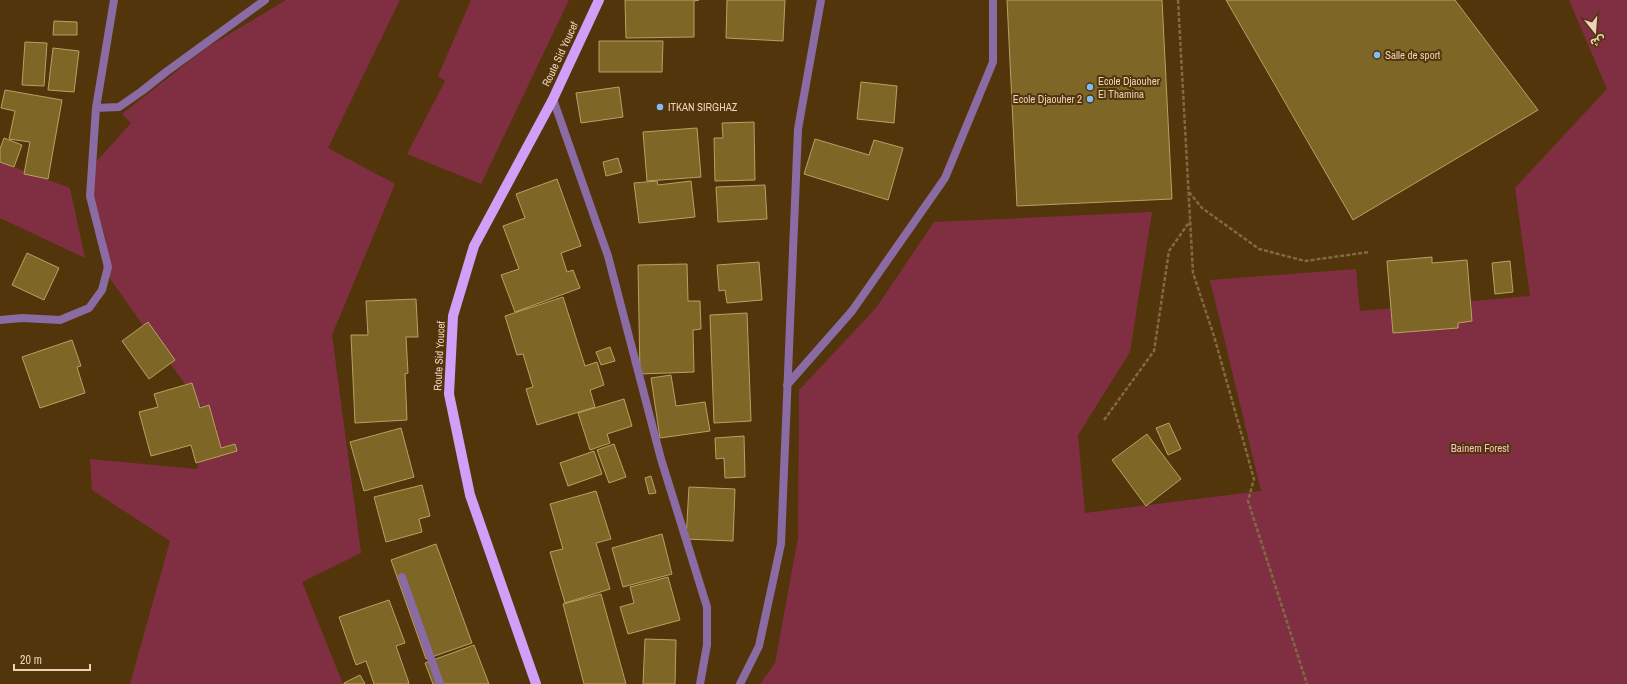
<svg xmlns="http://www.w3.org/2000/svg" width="1627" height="684" font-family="'Archivo Narrow','Noto Sans Arabic',sans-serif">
  <rect width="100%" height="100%" fill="#53350c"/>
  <!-- green -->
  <path fill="#7f2f41" d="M286,0h114l-72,148 67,36 -63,151 29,218 -59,29 41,102h-213l40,-143 -78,-51 -2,-31 106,10 21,-40 -114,-160 3,-29 -16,-53 6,-25 35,-39 -9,-9 84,-66z
    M471,0h98l-88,184 -74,-30 38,-73 -7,-5z
    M1569,0h58v684h-867l15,-21 23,-125 1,-148 77,-82 58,-86 218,-10 -22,140 -52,83 7,78 176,-22 -51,-211 146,-11 4,42 170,-15 -15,-108 92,-99z
    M0,162l70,26 15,70 -85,-40z"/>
  <!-- building -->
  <path fill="#7d6626" stroke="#b9a162" d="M625,0h74l-5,1v36l-68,1z
    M727,0h58l-2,41 -57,-3z
    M1007,0h155l10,199 -155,7z
    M1226,0h229l83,110 -185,110z
    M54,21l23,1v13h-24z
    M599,41h64l-1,31h-63z
    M25,42l22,1 -3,43 -22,-1z
    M53,48l26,3 -5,41 -26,-2z
    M861,82l36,4 -3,37 -37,-4z
    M619,87l4,30 -42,6 -5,-30z
    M5,90l57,10 -14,79 -24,-5 6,-32 -21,-3 6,-28 -14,-3z
    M754,122l1,58 -40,1 -1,-43h9l-1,-15z
    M697,128l4,49 -54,4 -4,-49z
    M4,138l18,7 -8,22 -14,-5v-13z
    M815,139l54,16 5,-15 29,8 -15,52 -84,-26z
    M618,158l4,14 -16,4 -3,-14z
    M557,179l24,67 -20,7 6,19 6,-2 7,18 -65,24 -14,-37 18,-6 -16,-43 22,-8 -9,-24z
    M657,181l1,4 33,-4 4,36 -56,6 -5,-40z
    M765,185l2,34 -49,3 -2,-35z
    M27,253l32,15 -15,32 -32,-15z
    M1432,257v6l35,-3 5,61 -14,2v5l-65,5 -6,-72z
    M1510,261l3,31 -18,2 -3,-31z
    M759,262l3,38 -35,3 -2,-13 -6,1 -2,-26z
    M687,264l1,37h12l1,28 -8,1 1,42 -54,2 -2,-109z
    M563,297l22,69 12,-4 7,23 -14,5 5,17 -58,18 -11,-36 7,-2 -10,-33 -6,1 -12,-39z
    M416,299l2,38h-12l2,36 -3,1 2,46 -52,3 -4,-88h17l-2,-34z
    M747,313l4,108 -37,2 -4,-108z
    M148,322l27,38 -26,19 -27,-38z
    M72,340l9,26 -4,1 8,26 -45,15 -18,-51z
    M610,347l5,14 -14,4 -5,-13z
    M671,375l5,31 29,-4 5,29 -50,7 -9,-60z
    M192,383l8,25 9,-3 12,43 14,-4 2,7 -41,12 -5,-18 -40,11 -12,-44 19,-5 -4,-13z
    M624,399l8,27 -25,8 3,9 -20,7 -12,-37z
    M1169,423l12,26 -13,6 -12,-27z
    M401,428l13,49 -50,14 -14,-49z
    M1147,434l34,45 -35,27 -34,-46z
    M744,436l1,41 -20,1 -1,-20 -8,1 -1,-21z
    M614,444l12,33 -17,6 -12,-33z
    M594,451l8,23 -34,12 -8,-23z
    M651,476l5,17 -7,1 -4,-16z
    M422,485l8,31 -11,3 3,13 -36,10 -12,-45z
    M689,487l46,2 -2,52 -47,-2z
    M596,491l15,48 -15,4 14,46 -45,14 -15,-51 13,-3 -13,-45z
    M662,534l10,40 -49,13 -11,-39z
    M436,544l36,99 -46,16 -35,-99z
    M668,577l12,43 -52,14 -8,-27 14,-4 -4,-16z
    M601,594l25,90h-42l-21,-80z
    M389,600l16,43 -9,3 13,37 -1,1h-34l-8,-23 -10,4 -17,-48z
    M645,639l31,1 -1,44h-32z
    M474,645l15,39h-56l-8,-21z
    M360,675l5,9h-21v-1z"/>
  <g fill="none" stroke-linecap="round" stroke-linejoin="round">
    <!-- path -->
    <path stroke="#846844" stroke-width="2.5" stroke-dasharray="4 2" stroke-linecap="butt" d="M1178,0l15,273 21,63 40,143 -6,22 59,183
      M1189,192l13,16 57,41 46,12 64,-9
      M1104,420l50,-69 15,-100 21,-30"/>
    <!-- street -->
    <path stroke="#8a6ba3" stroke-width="8" d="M553,99l55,157 53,203 46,148v38l-7,39
      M96,108l23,-1 23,-16 24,-19 99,-72
      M0,320l22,-2 38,2 29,-12 13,-18 6,-23 -18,-71 6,-88 18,-108
      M787,385l65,-74 93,-133 48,-116v-62
      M402,577l38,107
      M740,684l19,-38 22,-102 17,-415 23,-129"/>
    <!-- primary -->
    <path stroke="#d19ef8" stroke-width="10" d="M536,684l-66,-189 -21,-101 4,-78 21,-70 79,-147 46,-99"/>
  </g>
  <!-- markers -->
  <g fill="#80bdfa" stroke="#53350c" stroke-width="1.5">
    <circle cx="1377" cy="55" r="4"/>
    <circle cx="1090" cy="87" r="4"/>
    <circle cx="1090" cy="99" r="4"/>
    <circle cx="660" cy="107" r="4"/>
  </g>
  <g text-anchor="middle" stroke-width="4" stroke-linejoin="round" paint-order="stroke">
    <!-- street labels -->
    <g font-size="11" fill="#ebd4ba" stroke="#53350c">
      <text transform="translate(560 54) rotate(-65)" y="4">Route Sid Youcef</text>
      <text transform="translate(439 356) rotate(-87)" y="4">Route Sid Youcef</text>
    </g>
    <!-- poi labels -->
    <g font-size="11" fill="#ebd4ba" stroke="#53350c" text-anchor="start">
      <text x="1385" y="59">Salle de sport</text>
      <text x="1098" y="85">Ecole Djaouher<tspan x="1098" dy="13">El Thamina</tspan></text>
      <text x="1082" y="103" text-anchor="end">Ecole Djaouher 2</text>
      <text x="668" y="111">ITKAN SIRGHAZ</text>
    </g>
    <!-- park labels -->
    <g font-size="11" fill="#f9bfc7" stroke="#53350c">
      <text x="1480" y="452">Bainem Forest</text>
    </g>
  </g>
  <!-- north arrow -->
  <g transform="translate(1595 32) rotate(163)" stroke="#53350c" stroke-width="3" paint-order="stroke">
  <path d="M0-3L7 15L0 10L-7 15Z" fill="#ebd4ba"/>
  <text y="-6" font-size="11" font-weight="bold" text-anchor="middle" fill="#ebd4ba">ش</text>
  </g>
  <!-- scale -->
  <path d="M14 664v6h76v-6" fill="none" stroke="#ebd4ba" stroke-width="2"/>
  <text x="20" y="664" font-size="12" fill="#ebd4ba" stroke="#53350c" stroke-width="3" paint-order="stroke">20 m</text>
</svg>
